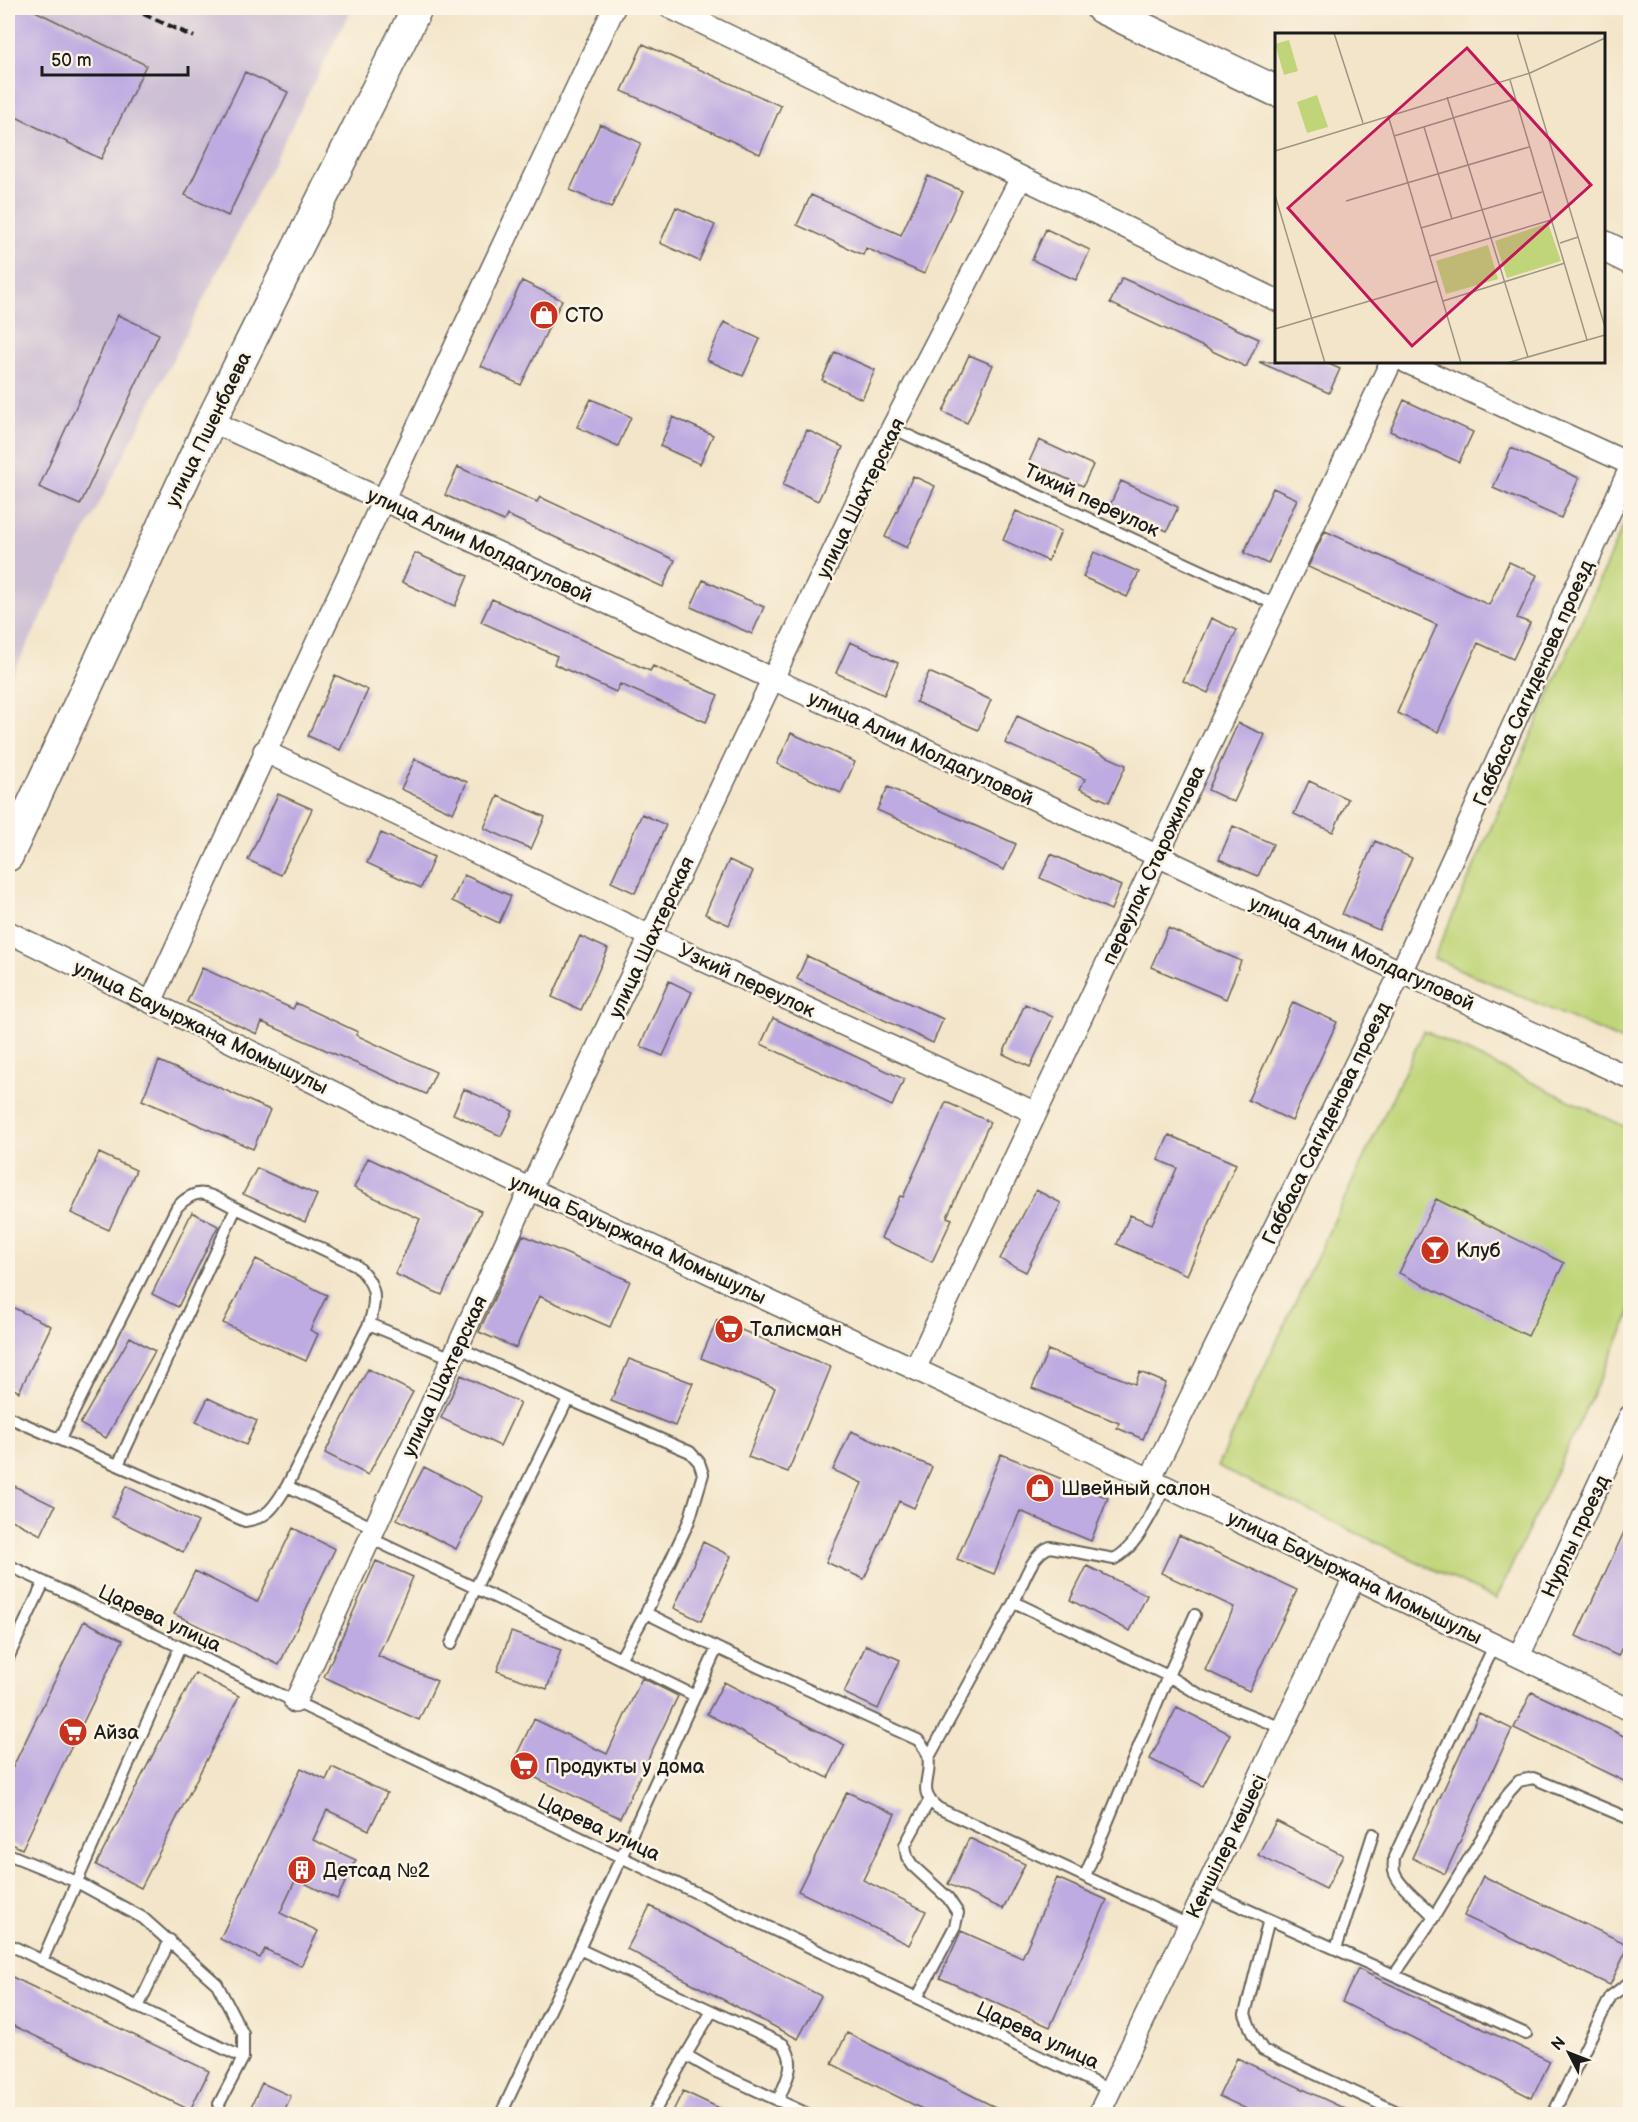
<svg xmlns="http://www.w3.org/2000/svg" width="1638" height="2122" font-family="'Balsamiq Sans',sans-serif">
  <rect width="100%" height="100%" fill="#fcf5e5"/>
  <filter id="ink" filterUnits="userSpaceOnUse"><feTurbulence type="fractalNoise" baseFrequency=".0167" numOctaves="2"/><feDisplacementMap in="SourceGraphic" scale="12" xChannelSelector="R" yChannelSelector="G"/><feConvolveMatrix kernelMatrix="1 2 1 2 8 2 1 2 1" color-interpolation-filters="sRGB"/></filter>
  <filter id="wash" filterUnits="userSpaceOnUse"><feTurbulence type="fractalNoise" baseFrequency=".008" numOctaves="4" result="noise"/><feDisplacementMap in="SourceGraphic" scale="24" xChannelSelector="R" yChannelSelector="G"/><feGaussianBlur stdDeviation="1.35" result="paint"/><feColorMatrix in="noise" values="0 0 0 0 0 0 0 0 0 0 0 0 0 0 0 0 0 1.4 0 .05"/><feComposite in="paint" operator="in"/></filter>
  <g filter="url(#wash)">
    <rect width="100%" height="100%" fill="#f3e5c9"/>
    <!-- industrial -->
    <path fill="#ccbed4" d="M8,8h344l-344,675z"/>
    <!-- green -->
    <path fill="#c0d579" stroke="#6e784a" stroke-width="1.5" d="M1630,510v534l-196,-86z
      M1424,1031l206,98v186l-134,284 -279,-132z"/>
    <g id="blocks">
      <!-- building -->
      <path fill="#beabe1" d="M8,8h21l117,57 -45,94 -93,-46z
        M643,44l138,62 -21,48 -138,-63z
        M245,72l43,20 -60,124 -43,-21z
        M600,124l41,19 -30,65 -41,-18z
        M928,176l34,15 -38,83 -58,-26 -3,7 -66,-30 14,-30 90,40z
        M676,207l39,18 -16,36 -39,-18z
        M1046,229l44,21 -14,30 -44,-20z
        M1122,278l137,61 -13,28 -136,-64z
        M522,281l40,19 -41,85 -40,-19z
        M118,315l41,19 -79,171 -41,-18z
        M724,322l36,17 -17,37 -36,-16z
        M835,352l40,18 -13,29 -40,-19z
        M969,355l24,10 -26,58 -24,-11z
        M1259,362h65l16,7 -11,24z
        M591,399l40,18 -13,29 -41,-19z
        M1404,400l69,32 -14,30 -69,-31z
        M673,417l40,18 -13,29 -40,-18z
        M807,430l36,17 -25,54 -35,-16z
        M1039,440l54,25 -10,21 -54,-24z
        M1511,448l68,30 -18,40 -68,-30z
        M458,467l79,35 3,-5 135,63 -12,27 -156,-72 -3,6 -59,-26z
        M913,476l22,10 -28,62 -22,-11z
        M1121,481l57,26 -11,24 -57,-26z
        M1273,488l24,11 -29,65 -24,-11z
        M1016,511l45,20 -13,30 -45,-21z
        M1325,531l164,74 20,-43 28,13 -20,43 13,5 -17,36 -35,-16 -40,89 -41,-19 40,-88 -129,-58z
        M1094,552l45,20 -12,25 -44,-20z
        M415,553l53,23 -13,30 -53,-24z
        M703,580l61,27 -12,27 -61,-27z
        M492,599l158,72 3,-5 65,29 -12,27 -86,-38 -4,8 -62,-28 3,-8 -76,-34z
        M1211,618l26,12 -29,63 -25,-12z
        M850,642l48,21 -14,32 -48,-22z
        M929,672l62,28 -13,30 -62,-28z
        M335,675l33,15 -28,60 -32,-14z
        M1017,716l109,49 -17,37 -29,-13 5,-10 -80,-36z
        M1238,723l27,12 -31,67 -26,-12z
        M791,733l64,29 -14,31 -64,-29z
        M415,759l52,23 -14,31 -52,-24z
        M1309,781l39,18 -15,33 -39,-18z
        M888,787l128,57 -12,26 -50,-23 1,-2 -78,-35z
        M278,794l34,15 -31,66 -33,-15z
        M498,796l47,21 -14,32 -47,-21z
        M642,814l24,11 -31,68 -24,-11z
        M1233,826l40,18 -15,32 -39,-17z
        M381,833l53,24 -13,31 -54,-25z
        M1375,841l37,17 -33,72 -37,-16z
        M1051,854l70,32 -10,24 -71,-32z
        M729,860l24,11 -24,54 -24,-11z
        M464,875l47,21 -12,27 -47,-22z
        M1168,928l73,33 -15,38 -75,-32z
        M580,936l28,13 -27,61 -29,-13z
        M807,956l136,63 -10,24 -136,-64z
        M202,968l91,41 3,-6 62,29 -2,3 80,37 -10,22 -164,-72 -5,12 -70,-32z
        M669,981l23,11 -29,64 -23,-10z
        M1293,1002l44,20 -45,99 -44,-21z
        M1025,1004l28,13 -23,50 -27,-13z
        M773,1018l131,61 -12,27 -131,-62z
        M159,1061l111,49 -17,39 -111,-49z
        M464,1089l49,22 -12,25 -48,-22z
        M946,1102l44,20 -43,95 5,2 -20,43 -51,-24 19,-42 3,1z
        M1169,1135l67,29 -49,111 -70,-31 13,-29 22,9 25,-56 -19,-8z
        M99,1153l37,17 -27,60 -38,-17z
        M368,1158l113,53 -39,84 -47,-21 25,-55 -66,-31z
        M257,1168l60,27 -12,27 -62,-28z
        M1036,1190l25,13 -35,69 -26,-13z
        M1436,1199l128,64 -36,73 -129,-63z
        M192,1212l26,14 -40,81 -26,-13z
        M523,1235l107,46 -20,46 -71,-31 -23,52 -37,-16z
        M256,1259l71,36 -17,35 8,4 -12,27 -83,-38z
        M8,1305l43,21 -32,66 -11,-6z
        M717,1320l114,47 -43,105 -40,-15 27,-69 -74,-30z
        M130,1337l25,14 -49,87 -26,-14z
        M1048,1350l87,34 5,-12 26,11 -23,56 -26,-11 2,-5 -87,-35z
        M629,1359l64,24 -18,43 -64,-25z
        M368,1369l45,23 -45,83 -43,-22z
        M461,1375l59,28 -20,43 -59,-28z
        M208,1398l49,23 -11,24 -50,-23z
        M851,1431l81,36 -18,41 -15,-7 -35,78 -38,-17 36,-79 -29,-13z
        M1001,1454l107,44 -17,43 -71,-30 -26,63 -37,-15z
        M424,1467l59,30 -27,52 -59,-30z
        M8,1483l47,23 -14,29 -33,-17z
        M126,1486l72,36 -15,30 -71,-35z
        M1630,1519v110l-12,27 -42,-20z
        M293,1528l42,21 -56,116 -105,-51 21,-43 62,31z
        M1179,1535l118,55 -48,101 -44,-21 29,-63 -73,-34z
        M703,1542l28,14 -30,65 -27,-13z
        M376,1561l37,16 -35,79 59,25 -18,39 -95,-43z
        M1087,1566l60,29 -17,36 -60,-31z
        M84,1621l39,19 -101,209 -14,-7v-65z
        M511,1632l50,18 -14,39 -50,-18z
        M866,1645l34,15 -22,49 -34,-16z
        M195,1673l44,23 -98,192 -45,-23z
        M642,1678l36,18 -58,122 -109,-52 23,-47 73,35z
        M724,1682l121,63 -17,33 -121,-64z
        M1532,1692l98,47v45l-116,-56z
        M1177,1707l53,27 -27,52 -53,-27z
        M1479,1713l33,16 -67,145 -33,-16z
        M332,1767l55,26 -18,37 -42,-20 -14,30 43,20 -19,39 -41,-20 -16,34 38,18 -17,35 -36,-17 -5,9 -40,-19 81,-171 25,12z
        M847,1792l48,22 -32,66 63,31 -17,34 -111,-54z
        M1276,1821l67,34 -17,34 -68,-34z
        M969,1838l56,26 -22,45 -55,-25z
        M1483,1876l146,69 -19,40 -146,-69z
        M1057,1878l50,22 -57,127 -110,-49 21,-47 61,27z
        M650,1906l171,90 -23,43 -171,-90z
        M1358,1969l192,92 -18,37 -190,-96z
        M8,1975l201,96 -19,39 -182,-87z
        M847,2033l164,82h-77l-102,-51z
        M1237,2058l121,57h-99l-40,-19z
        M262,2083l29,13 -9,19h-35z
        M683,2091l51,24h-63z"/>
    </g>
  </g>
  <g filter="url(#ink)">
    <use href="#blocks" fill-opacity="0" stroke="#676259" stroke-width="1.5"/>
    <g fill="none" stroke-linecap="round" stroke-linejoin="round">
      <!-- lane casing -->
      <g stroke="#676259" stroke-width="14">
        <path id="lane" d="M892,428l384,177
          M369,1324l83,34
          M458,1347l110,52 122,53 9,10 4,12 -14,47 -43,92 71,35 201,92c4,5 9,10 10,16 5,22 -13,34 10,52l251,117
          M8,1417l237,104c24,-3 30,-16 42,-35l87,42
          M60,1439l117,-232c23,-24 33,-11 59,1
          M118,1465l118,-257 120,57c20,19 22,32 13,59l-82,162
          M370,1538l160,76 165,82
          M8,1565l1102,525
          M1014,1602c9,-18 17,-48 36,-55l64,12c24,-12 38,-49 52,-72
          M1195,1615l-27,61 34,20 80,32
          M451,1644l25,-57 92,-188
          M8,1658l36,-76
          M620,1659l26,-46
          M929,1757l85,-155 154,74 -83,200
          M8,1854l69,28 66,36 74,66 26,50v24l-24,46 1,10
          M1206,1891l320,143
          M1434,1917l75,-125 10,-11 14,-3 97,41
          M1269,1919l-24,95 8,21 10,15 139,64
          M8,1944l235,114
          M1336,1949l37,-115
          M42,1961l138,-314
          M1395,1974l39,-57c-10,-13 -37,-31 -40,-46 -1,-4 0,-10 0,-14l101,-213
          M917,1998l38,-72 3,-13 -10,-15 -35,-32 -6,-9 -2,-12 24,-44
          M138,2007l32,-67
          M712,2011l71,33c15,20 3,36 -5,57
          M686,2055l26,-44 -133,-62 138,-301
          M501,2114l78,-165
          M653,2114l33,-59 26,15 96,44
          M1553,2114l58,-118 19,-14"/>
      </g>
      <!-- street casing -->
      <g stroke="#676259" stroke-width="24">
        <path id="street" d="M671,8l605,292
          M1406,362l224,102
          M211,421l947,435 243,116 229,106
          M264,751l388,186 384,176
          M8,932l522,257 620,290 480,231
          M151,1002c151,-333 308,-663 463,-994
          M915,1369l476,-1007
          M1150,1479l251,-507 229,-504
          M1519,1656l111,-240
          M295,1702l235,-513 362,-761 129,-250
          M1099,2114l255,-536"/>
      </g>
      <!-- secondary casing -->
      <g stroke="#676259" stroke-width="33">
        <path id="secondary" d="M1101,8l175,83
          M1604,246l26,13
          M8,856l203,-435 206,-413"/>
      </g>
      <!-- lane -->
      <use href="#lane" stroke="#fff" stroke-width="10"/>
      <!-- street -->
      <use href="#street" stroke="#fff" stroke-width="21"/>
      <!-- secondary -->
      <use href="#secondary" stroke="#fff" stroke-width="30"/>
      <!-- rail -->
      <path stroke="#1c1c1c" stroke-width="4.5" stroke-dasharray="9 4.5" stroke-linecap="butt" d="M131,8l63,29"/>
    </g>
  </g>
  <!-- icons -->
  <defs>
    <g id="shop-disc" transform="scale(1.5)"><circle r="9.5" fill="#c8321e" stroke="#fcf5e5"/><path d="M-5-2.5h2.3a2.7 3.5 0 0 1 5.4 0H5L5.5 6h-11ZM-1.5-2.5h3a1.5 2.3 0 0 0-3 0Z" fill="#fff"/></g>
    <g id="bar-disc" transform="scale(1.5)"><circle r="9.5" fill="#c8321e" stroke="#fcf5e5"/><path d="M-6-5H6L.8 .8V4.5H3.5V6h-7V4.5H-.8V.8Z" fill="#fff"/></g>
    <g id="supermarket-disc" transform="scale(1.5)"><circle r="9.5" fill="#c8321e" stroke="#fcf5e5"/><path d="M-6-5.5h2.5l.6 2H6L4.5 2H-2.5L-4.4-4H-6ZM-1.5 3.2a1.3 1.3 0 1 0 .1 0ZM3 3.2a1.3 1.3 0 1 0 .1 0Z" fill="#fff"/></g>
    <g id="building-disc" transform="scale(1.5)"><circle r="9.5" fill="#c8321e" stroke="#fcf5e5"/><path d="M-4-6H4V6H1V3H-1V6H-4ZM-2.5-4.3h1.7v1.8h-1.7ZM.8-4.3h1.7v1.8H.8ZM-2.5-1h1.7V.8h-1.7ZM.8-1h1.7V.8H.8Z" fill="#fff"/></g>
  </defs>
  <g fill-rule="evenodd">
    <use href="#shop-disc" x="544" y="315"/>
    <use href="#bar-disc" x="1435" y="1250"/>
    <use href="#supermarket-disc" x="729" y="1329"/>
    <use href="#shop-disc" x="1040" y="1488"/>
    <use href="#supermarket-disc" x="73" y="1732"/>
    <use href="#supermarket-disc" x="524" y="1766"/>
    <use href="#building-disc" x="302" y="1870"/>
  </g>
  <g text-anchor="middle" stroke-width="5" stroke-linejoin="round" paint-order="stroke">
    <!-- poi labels -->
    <g font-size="20" fill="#1c1c1c" stroke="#fcf5e5" text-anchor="start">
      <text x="565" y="322">СТО</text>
      <text x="1456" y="1257">Клуб</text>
      <text x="750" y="1336">Талисман</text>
      <text x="1061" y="1495">Швейный салон</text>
      <text x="94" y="1739">Айза</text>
      <text x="545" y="1773">Продукты у дома</text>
      <text x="323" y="1877">Детсад №2</text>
    </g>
    <!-- street labels -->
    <g font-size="20" fill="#1c1c1c" stroke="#fcf5e5">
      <text transform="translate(208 429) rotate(-64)" y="7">улица Пшенбаева</text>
      <text transform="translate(860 498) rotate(-64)" y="7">улица Шахтерская</text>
      <text transform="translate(1092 500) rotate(25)" y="7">Тихий переулок</text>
      <text transform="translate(480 545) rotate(25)" y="7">улица Алии Молдагуловой</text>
      <text transform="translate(1533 683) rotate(-66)" y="7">Габбаса Сагиденова проезд</text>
      <text transform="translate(921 748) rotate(25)" y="7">улица Алии Молдагуловой</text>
      <text transform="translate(1153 865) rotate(-65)" y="7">переулок Старожилова</text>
      <text transform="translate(651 937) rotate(-65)" y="7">улица Шахтерская</text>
      <text transform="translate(1362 953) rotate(25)" y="7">улица Алии Молдагуловой</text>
      <text transform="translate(747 980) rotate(25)" y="7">Узкий переулок</text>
      <text transform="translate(201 1027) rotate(26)" y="7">улица Бауыржана Момышулы</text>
      <text transform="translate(1326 1123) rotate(-64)" y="7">Габбаса Сагиденова проезд</text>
      <text transform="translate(638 1239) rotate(25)" y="7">улица Бауыржана Момышулы</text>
      <text transform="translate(444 1376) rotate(-65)" y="7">улица Шахтерская</text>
      <text transform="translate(1575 1536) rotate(-65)" y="7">Нурлы проезд</text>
      <text transform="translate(1355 1577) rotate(26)" y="7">улица Бауыржана Момышулы</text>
      <text transform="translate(160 1618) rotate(25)" y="7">Царева улица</text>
      <text transform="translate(599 1827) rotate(25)" y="7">Царева улица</text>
      <text transform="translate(1226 1846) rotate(-64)" y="7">Кеншілер көшесі</text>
      <text transform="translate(1038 2035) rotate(25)" y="7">Царева улица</text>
    </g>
  </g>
  <!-- overview -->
  <g transform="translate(1275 33)">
    <rect width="330" height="330" fill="#f3e5c9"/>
    <path d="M14,7l9,31 -14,4 -9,-31zM42,62l11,32 -21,6 -10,-31zM273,190l13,38 -54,17 -12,-37zM213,212l10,34 -52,15 -10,-33z" fill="#c0d579"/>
    <path fill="none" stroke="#9d9584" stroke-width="1.5" d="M59,0l29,90M242,0l88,294M235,47l77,260M172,64l81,260M113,82l73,248M149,94l28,92M119,103l121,-37M0,118l255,-78 75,-35M0,162l50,168M71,168l183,-54M146,195l121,-36M285,210l18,-6M155,223l121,-36M168,268l122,-38M0,296l162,-48M232,330l98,-28"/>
    <path fill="#c2185b" fill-opacity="0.15" stroke="#c2185b" stroke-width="3" d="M192,15l124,137 -179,161 -124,-138z"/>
    <rect width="330" height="330" fill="none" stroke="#1c1c1c" stroke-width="3"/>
  </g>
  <!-- margin -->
  <rect width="1638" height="2122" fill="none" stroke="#fcf5e5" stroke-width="30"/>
  <!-- north arrow -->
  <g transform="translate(1569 2053) rotate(312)" stroke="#fcf5e5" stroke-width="4.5" paint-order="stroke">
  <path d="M0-4.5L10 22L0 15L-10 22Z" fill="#1c1c1c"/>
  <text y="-9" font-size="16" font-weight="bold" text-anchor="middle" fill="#1c1c1c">N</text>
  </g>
  <!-- scale -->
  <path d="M42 66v9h146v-9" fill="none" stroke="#1c1c1c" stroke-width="3"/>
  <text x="51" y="66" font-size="18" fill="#1c1c1c" stroke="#fcf5e5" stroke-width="4.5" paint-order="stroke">50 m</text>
</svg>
